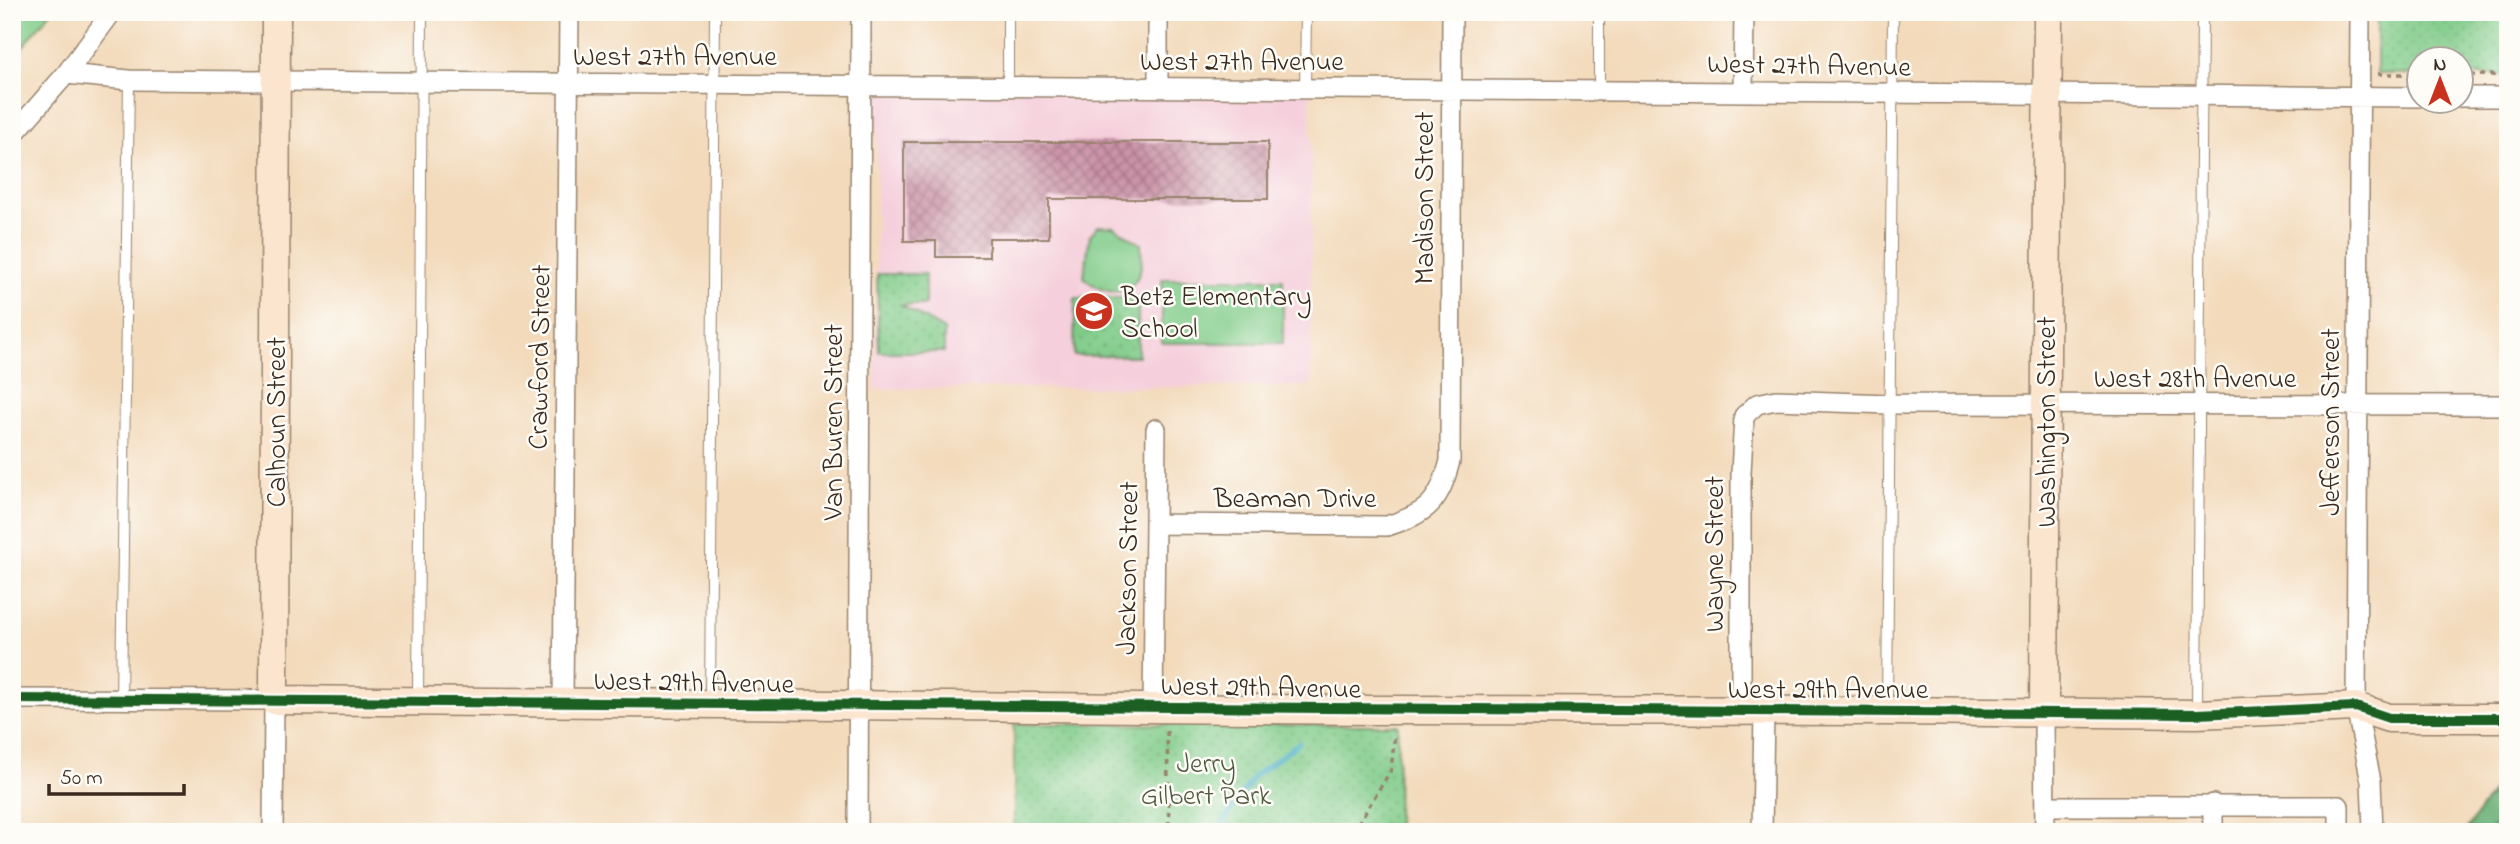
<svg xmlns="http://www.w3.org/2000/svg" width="2520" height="844" font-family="'Indie Flower',sans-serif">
  <defs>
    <pattern id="forest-firs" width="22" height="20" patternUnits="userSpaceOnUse" patternTransform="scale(1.75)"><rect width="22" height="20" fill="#67af74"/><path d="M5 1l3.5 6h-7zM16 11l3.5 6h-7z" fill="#568f5f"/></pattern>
    <pattern id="park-dots" width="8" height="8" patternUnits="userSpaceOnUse" patternTransform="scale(1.75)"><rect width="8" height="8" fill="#7fcb88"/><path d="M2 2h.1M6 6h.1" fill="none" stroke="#6fae75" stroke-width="1.8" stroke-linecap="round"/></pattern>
    <pattern id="building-cross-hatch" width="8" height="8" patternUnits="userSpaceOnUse" patternTransform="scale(1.75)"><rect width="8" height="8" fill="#cb93a8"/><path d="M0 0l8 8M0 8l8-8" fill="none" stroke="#a67888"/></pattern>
  </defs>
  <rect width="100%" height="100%" fill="#fdfcf7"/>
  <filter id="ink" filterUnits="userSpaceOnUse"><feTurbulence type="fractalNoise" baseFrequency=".0143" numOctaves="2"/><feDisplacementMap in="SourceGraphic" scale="14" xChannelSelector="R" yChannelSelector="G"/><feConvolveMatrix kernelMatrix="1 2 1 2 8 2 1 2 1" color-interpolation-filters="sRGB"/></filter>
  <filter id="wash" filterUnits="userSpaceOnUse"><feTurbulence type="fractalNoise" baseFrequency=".00686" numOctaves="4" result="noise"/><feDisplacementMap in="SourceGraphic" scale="28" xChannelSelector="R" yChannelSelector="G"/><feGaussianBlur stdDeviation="1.57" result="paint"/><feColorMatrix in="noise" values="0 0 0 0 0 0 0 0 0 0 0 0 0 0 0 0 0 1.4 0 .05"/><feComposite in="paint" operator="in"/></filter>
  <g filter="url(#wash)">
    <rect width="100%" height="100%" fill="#f3dabb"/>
    <!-- built -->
    <path fill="#f5cfdb" d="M877,84l434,5v297l-436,3z"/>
    <!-- grass -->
    <path fill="#7fcb88" stroke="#5d7a53" stroke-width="2" d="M12,12h39l-39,48z
      M1098,226l16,1 27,17c0,7 1,16 0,23 -7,32 -38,30 -57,10l6,-42z
      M1162,279h121v64h-121z"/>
    <!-- forest -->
    <path fill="url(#forest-firs)" stroke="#516c49" stroke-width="2" d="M2508,768v64h-43z"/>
    <!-- park -->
    <path fill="url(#park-dots)" stroke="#5d7a53" stroke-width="2" d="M2377,12h131v63h-47l-1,-15h-42v14h-41z
      M877,274h48v31h-24l43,25v22h-65z
      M1075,298h63v58h-64z
      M1014,724l384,1 -1,107h-383z"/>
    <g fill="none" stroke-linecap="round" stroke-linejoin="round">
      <!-- stream -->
      <path stroke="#46adc6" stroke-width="5" d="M1217,832l37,-56 45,-33"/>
    </g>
    <g id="blocks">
      <!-- building -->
      <path fill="url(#building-cross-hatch)" d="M904,142h364v57h-219v39h-60v19h-53v-16h-32z"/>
    </g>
  </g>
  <g filter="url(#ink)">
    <use href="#blocks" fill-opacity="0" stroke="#97826c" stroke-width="2"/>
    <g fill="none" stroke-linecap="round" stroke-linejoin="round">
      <!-- lane casing -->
      <g stroke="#97826c" stroke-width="12">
        <path id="lane" d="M1008,85v-73
          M1305,89l1,-77
          M1599,90v-78
          M418,698l4,-686
          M121,701l8,-621
          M710,703l5,-691
          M1887,710l6,-698
          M2197,710l5,-698"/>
      </g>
      <!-- street casing -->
      <g stroke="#97826c" stroke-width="22">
        <path id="street" d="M2360,12l-4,695 15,74 2,49
          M66,74l63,6 2289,17
          M1158,88v-76
          M1743,91l1,-79
          M2460,97h48
          M12,136l54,-62 46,-62
          M1155,524l232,2c41,-13 52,-23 63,-65l2,-449
          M12,699l262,1 -1,132
          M563,702l6,-690
          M1153,708l3,-279
          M1741,710v-237l3,-57 13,-12 19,-4 113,4 619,1
          M2044,713l1,119
          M2045,806h294v26
          M858,832l3,-820
          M1762,832l2,-121
          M2213,832v-28"/>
      </g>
      <!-- secondary casing -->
      <g stroke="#97826c" stroke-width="31">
        <path id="secondary" d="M276,12l-2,688 1101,10 512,1 310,3 159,-7 33,11h119
          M2044,713l4,-701"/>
      </g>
      <!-- path -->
      <path stroke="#97826c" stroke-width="3.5" stroke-dasharray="5 5" stroke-linecap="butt" d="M2378,74h40
        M2460,75h48
        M1167,731l2,101
        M1353,832l38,-62 4,-37"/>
      <!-- lane -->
      <use href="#lane" stroke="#fff" stroke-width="10"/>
      <!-- street -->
      <use href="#street" stroke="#fff" stroke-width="19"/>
      <!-- secondary -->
      <use href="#secondary" stroke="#fbe5cf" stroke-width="28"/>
      <!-- cycleway casing -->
      <g stroke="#fdfcf7" stroke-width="15">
        <path id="cycleway" d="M12,699l2185,15 159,-7 33,11h119"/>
      </g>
      <!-- cycleway -->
      <use href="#cycleway" stroke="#1b5e20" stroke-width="10"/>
    </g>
  </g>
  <!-- icons -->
  <defs>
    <g id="school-disc" transform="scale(2.0125)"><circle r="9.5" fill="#c8321e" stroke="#fdfcf7"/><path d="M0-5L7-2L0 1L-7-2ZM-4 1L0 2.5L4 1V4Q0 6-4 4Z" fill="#fff"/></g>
  </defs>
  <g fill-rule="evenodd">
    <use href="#school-disc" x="1094" y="311"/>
  </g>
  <g text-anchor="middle" stroke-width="5" stroke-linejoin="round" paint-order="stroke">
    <!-- street labels -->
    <g font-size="28" fill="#3b2a1e" stroke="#fdfcf7">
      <text x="675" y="65">West 27th Avenue</text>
      <text x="1242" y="70">West 27th Avenue</text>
      <text transform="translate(1809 64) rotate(1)" y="10">West 27th Avenue</text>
      <text transform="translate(1423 198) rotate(-90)" y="10">Madison Street</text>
      <text transform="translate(538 357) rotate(-89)" y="10">Crawford Street</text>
      <text x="2195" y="387">West 28th Avenue</text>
      <text transform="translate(275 422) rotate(-90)" y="10">Calhoun Street</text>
      <text transform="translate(832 422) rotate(-90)" y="10">Van Buren Street</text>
      <text transform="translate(2045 422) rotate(-90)" y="10">Washington Street</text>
      <text transform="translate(2329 422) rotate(-90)" y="10">Jefferson Street</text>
      <text x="1295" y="507">Beaman Drive</text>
      <text transform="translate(1713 554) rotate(-90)" y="10">Wayne Street</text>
      <text transform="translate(1126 568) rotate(-89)" y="10">Jackson Street</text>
      <text transform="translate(694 681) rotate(1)" y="10">West 29th Avenue</text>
      <text transform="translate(1261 686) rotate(1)" y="10">West 29th Avenue</text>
      <text x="1828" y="698">West 29th Avenue</text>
    </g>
    <!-- poi labels -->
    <g font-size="28" fill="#3b2a1e" stroke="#fdfcf7" text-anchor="start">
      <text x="1121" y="305">Betz Elementary<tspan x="1121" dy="32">School</tspan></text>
    </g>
    <!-- park labels -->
    <g font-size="28" fill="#4f5a3e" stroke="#fdfcf7">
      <text x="1206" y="772">Jerry<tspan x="1206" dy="32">Gilbert Park</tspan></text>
    </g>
  </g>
  <!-- margin -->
  <rect width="2520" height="844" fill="none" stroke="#fdfcf7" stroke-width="42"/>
  <!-- north arrow -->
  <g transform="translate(2440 80)"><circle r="33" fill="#fdfcf7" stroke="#afa8a0" stroke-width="2"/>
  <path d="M0-5L12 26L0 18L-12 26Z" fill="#c8321e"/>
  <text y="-10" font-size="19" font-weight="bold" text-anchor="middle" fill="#3b2a1e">N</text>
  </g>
  <!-- scale -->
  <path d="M49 784v10h135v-10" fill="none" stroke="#3b2a1e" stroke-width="3.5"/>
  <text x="60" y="784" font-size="21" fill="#3b2a1e" stroke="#fdfcf7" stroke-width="5" paint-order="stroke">50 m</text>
</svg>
